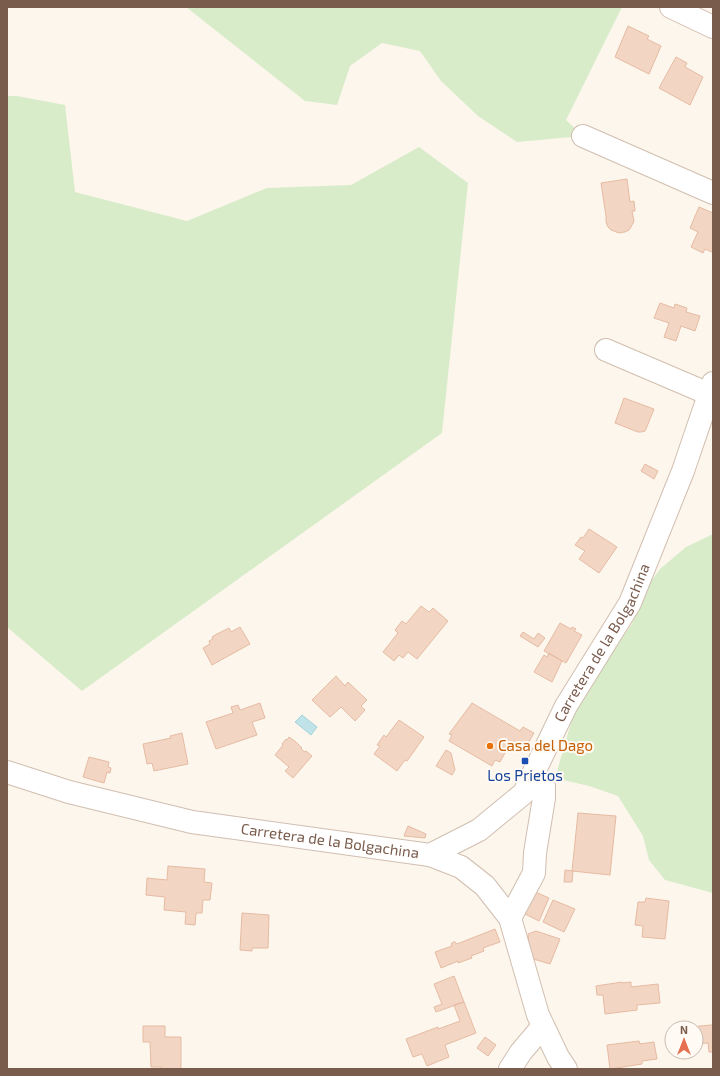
<svg xmlns="http://www.w3.org/2000/svg" width="720" height="1076" font-family="'Exo 2',sans-serif">
  <rect width="100%" height="100%" fill="#fdf6ec"/>
  <!-- green -->
  <path fill="#d8ecc9" d="M186,7h436l-56,113 17,16 -66,6 -39,-26 -37,-35 -21,-30 -38,-8 -32,23 -13,39 -32,-4z
    M7,96h10l48,9 10,87 112,29 80,-33 84,-3 68,-38 49,36 -26,250 -360,258 -75,-64z
    M713,534v359l-48,-13 -16,-20 -6,-24 -25,-40 -29,-10 -34,-8 18,-62 23,-43 36,-49 17,-40 11,-15 26,-22z"/>
  <!-- water -->
  <path fill="#bfe3e8" stroke="#a5d3da" d="M302,715l15,12 -6,8 -16,-13z"/>
  <!-- building -->
  <path fill="#f3d5c3" stroke="#e6bba3" d="M628,26l21,10 -2,3 14,7 -12,28 -34,-17z
    M676,57l11,6 -2,4 18,10 -13,28 -31,-17z
    M627,179l3,23 4,-1 1,10h-3l2,10 -3,6 -2,3 -4,2 -6,1 -8,-3 -3,-3 -2,-5v-6l-5,-33z
    M699,207l14,6v37l-1,2 -7,-3 -2,4 -12,-6 7,-15 -8,-4z
    M660,303l14,5 1,-4 12,4 -1,4 14,4 -5,15 -14,-5 -5,15 -12,-4 5,-14 -15,-5z
    M624,398l30,11 -8,20 -1,2 -4,1h-3l-23,-9z
    M645,464l13,7 -4,8 -13,-8z
    M589,529l28,18 -18,26 -20,-14 6,-8 -10,-6 6,-8 2,1z
    M421,606l8,6 4,-4 15,13 -31,38 -9,-7 -5,6 -4,-3 -5,6 -11,-9 15,-19 -3,-3 7,-9 4,3z
    M560,623l11,6 1,-2 4,2 -2,2 8,4 -16,28 -22,-12z
    M240,627l10,17 -38,21 -9,-17 7,-4 -1,-3 4,-2 -1,-2 3,-2 14,-7 2,4z
    M523,632l11,7 4,-6 7,5 -7,9 -18,-11z
    M549,653l13,8 -10,21 -18,-10 10,-17 3,2z
    M336,676l9,10 3,-4 19,18 -6,6 4,4 -10,11 -14,-14 -11,10 -18,-17z
    M260,703l5,15 -13,4 5,13 -41,14 -10,-27 27,-9 -2,-6 7,-2 2,5z
    M472,703l48,28 3,-4 11,6 -11,19 -13,-8 -10,18 -5,-2 -3,6 -43,-25 3,-6 -3,-1z
    M399,720l25,17 -17,24 -2,-1 -8,11 -23,-17 6,-8 -3,-1 7,-10 2,2z
    M182,733l6,31 -34,7 -2,-8 -5,1 -4,-20 28,-6 -1,-2z
    M289,737l7,5 6,6 -1,1 4,3 1,-1 6,5 -19,22 -8,-7 4,-4 -14,-12 8,-10 -1,-1 4,-5 1,1z
    M446,750l5,3 4,17 -3,5 -16,-9z
    M89,757l20,5 -1,5 3,1 -1,5 -3,-1 -3,11 -21,-6z
    M578,813l38,3 -6,59 -38,-4z
    M408,826l18,8 -1,4 -21,-2z
    M168,866l37,3 -1,13 8,1 -2,17h-7l-1,13h-6l-1,12 -10,-1 1,-12 -22,-2 1,-13 -19,-2 1,-17 20,2z
    M565,870l8,1 -1,11h-8z
    M533,891l16,7 -10,23 -16,-8z
    M646,898l23,3 -4,38 -23,-2 1,-11 -8,-1 3,-23h7z
    M553,900l22,9 -11,23 -21,-10z
    M242,913l27,2 -1,33h-16v3l-12,-1z
    M495,929l5,13 -17,6 1,3 -13,5 1,2 -14,5v-2l-17,7 -6,-16 17,-6 -1,-2 2,-2h2l2,2z
    M536,931l24,8 -10,25 -20,-6 -2,-24z
    M454,976l10,26 -28,10 -2,-5 8,-3 -8,-20z
    M622,982v1l9,-1v5l27,-3 2,19 -23,2v5l-32,4 -2,-19h-6l-1,-9z
    M464,1002l12,31 -31,12 4,12 -22,9 -5,-12 -9,3 -7,-18 32,-12v2l3,-1 19,-7 -6,-16z
    M711,1025h2v27h-4l-1,-9 -12,1v-16h-15z
    M143,1026h22v11h16v32h-20v-2h-10l-1,-25h-7z
    M485,1037l11,8 -8,11 -11,-8z
    M639,1041l1,3 14,-2 3,17 -15,2v3l-32,5 -3,-24z"/>
  <g fill="none" stroke-linecap="round" stroke-linejoin="round">
    <!-- minor casing -->
    <g stroke="#d1beb0" stroke-width="24">
      <g id="minor">
        <path d="M671,7l42,20"/>
        <path d="M583,136l130,57"/>
        <path d="M606,350l103,44"/>
        <path id="s1" d="M7,772l62,20 123,30 238,33 49,-25 45,-37 42,-87 64,-103 53,-132 30,-88"/>
        <path d="M430,855l31,12 24,19 25,32 28,97 20,42 8,12"/>
        <path d="M510,918l24,-45 1,-20 9,-55v-12l-12,-11"/>
        <path d="M510,1069l11,-17 22,-26"/>
      </g>
    </g>
    <!-- minor -->
    <use href="#minor" stroke="#fff" stroke-width="22"/>
  </g>
  <!-- markers -->
  <circle fill="#e8710a" stroke="#fffaf3" stroke-width="1.5" cx="490" cy="746" r="4"/>
  <rect fill="#1a4fb4" stroke="#fffaf3" stroke-width="1.5" x="521" y="757" width="8" height="8" rx="2"/>
  <g text-anchor="middle" stroke-width="4" stroke-linejoin="round" paint-order="stroke">
    <!-- street labels -->
    <g font-size="15" fill="#7a5c4d" stroke="#fffaf3">
      <text dy="5" stroke="none"><textPath href="#s1" startOffset="715">Carretera de la Bolgachina</textPath></text>
      <text dy="5" stroke="none"><textPath href="#s1" startOffset="331">Carretera de la Bolgachina</textPath></text>
    </g>
    <!-- food labels -->
    <g font-size="15" fill="#c56008" stroke="#fffaf3" text-anchor="start">
      <text x="498" y="751">Casa del Dago</text>
    </g>
    <!-- transit labels -->
    <g font-size="15" fill="#164399" stroke="#fffaf3">
      <text x="525" y="781">Los Prietos</text>
    </g>
  </g>
  <!-- border -->
  <rect width="720" height="1076" fill="none" stroke="#7a5c4d" stroke-width="16"/>
  <!-- north arrow -->
  <g transform="translate(684 1040)"><circle r="19" fill="#fffaf3" stroke="#cabbb1"/>
  <path d="M0-3L7 15L0 10L-7 15Z" fill="#e76f51"/>
  <text y="-6" font-size="11" font-weight="bold" text-anchor="middle" fill="#7a5c4d">N</text>
  </g>
</svg>
